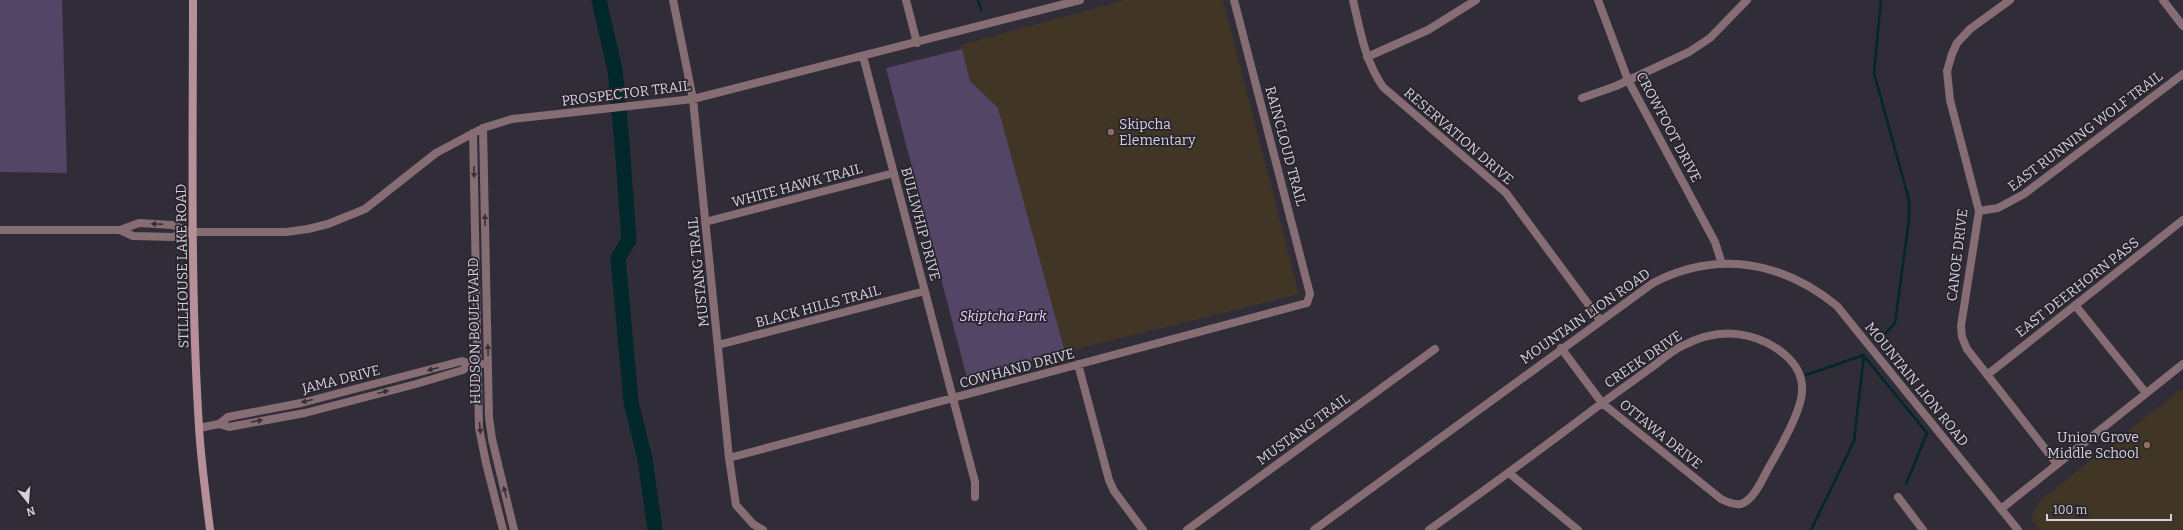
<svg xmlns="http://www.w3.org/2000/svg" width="2183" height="530" font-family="Bitter,serif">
  <rect width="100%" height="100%" fill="#312d38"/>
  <!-- education -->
  <path fill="#413526" d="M1125,0h98l76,294 -234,58 -67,-243 -28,-28 -9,-36z
    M2183,388v142h-144l-8,-11 8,-18z"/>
  <!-- green -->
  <path fill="#534566" d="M0,0h62l5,173 -67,-1z
    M962,49l8,32 28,27 67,244 -98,26 -81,-310z"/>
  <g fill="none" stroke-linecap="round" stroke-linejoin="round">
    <!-- stream -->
    <path stroke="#00272a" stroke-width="2.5" d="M978,0l3,10
      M1881,0l-7,73 35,127v20l-14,103 -11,12
      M1864,356l63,77 -21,51
      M1806,375l58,-20
      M1811,530l43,-89 10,-86"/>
    <!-- river -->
    <path stroke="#00272a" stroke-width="15" d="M599,0l16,70 7,73 7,97 -11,18 13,144 14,57 10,71"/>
    <!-- minor -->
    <path stroke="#856d73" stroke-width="8" d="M673,0l20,99 36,359 7,47 17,19 10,6
      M906,0l11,43
      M1353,0c7,30 12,61 30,87l123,106 94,127
      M1598,0l30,80 87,162 7,22
      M2010,0l-40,29 -13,14 -5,11 -5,17 3,29 29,111 -18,115 1,11 5,12 90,115
      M2163,0l20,26
      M863,56l112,426v15
      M1367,57l61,-27 48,-30
      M1582,98l34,-12 73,-34 21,-14 37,-38
      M483,128l6,289 3,22 22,91
      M473,133l6,295 7,35 17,67
      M1979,211l19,-3 26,-14 159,-120
      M705,222l189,-49
      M0,230h120l19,-7 33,2 21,7
      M120,230l13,6 40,1 20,-5h93l22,-3 20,-5 37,-15 71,-56 47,-25 29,-9 181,-20 387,-99
      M2075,305l71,88
      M718,345l207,-54
      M1078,364l31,116 5,11 29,39
      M1987,375l196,-155
      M219,424l10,3 76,-14 111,-29 47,-14 7,-6
      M199,428l20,-4 9,-7 73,-14 161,-42 8,3h12
      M729,458l578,-155 3,-9 -76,-294
      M1509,473l69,57
      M1898,497l25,33
      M2001,509l182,-145
      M1187,530l248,-181
      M1429,530c56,-40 111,-80 165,-121 19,-14 39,-28 58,-42 10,-7 19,-16 30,-21 21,-11 43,-16 66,-10 25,6 56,26 54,55 0,19 -23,59 -33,76 -6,11 -15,33 -28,37 -7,1 -14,-2 -20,-5l-119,-96 -41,-55"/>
    <!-- tertiary -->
    <path stroke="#856d73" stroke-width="8" d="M1314,530l339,-247c64,-33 129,-22 184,23l181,224"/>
    <!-- secondary -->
    <path stroke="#b68f98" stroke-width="8" d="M193,0c0,142 -3,285 6,427 2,35 7,69 11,103"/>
  </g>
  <!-- one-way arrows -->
  <defs><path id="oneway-solid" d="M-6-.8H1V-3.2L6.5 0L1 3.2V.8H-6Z"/></defs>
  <g fill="#362f38">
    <use href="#oneway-solid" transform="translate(474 172) rotate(89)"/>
    <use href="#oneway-solid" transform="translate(485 220) rotate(-91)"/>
    <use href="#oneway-solid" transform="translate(157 224) rotate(-178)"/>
    <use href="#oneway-solid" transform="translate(488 350) rotate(-91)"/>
    <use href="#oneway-solid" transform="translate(433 369) rotate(165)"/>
    <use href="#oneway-solid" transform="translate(383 392) rotate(-15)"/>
    <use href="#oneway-solid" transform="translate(307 401) rotate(166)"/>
    <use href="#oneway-solid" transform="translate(257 421) rotate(-10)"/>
    <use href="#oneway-solid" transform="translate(480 428) rotate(85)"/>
    <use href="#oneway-solid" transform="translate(505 492) rotate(-105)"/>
  </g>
  <!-- markers -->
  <g fill="#8d6e63" stroke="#28242e" stroke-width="1.5">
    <circle cx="1111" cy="132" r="4"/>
    <circle cx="2147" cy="445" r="4"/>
  </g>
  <g text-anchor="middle" stroke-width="3.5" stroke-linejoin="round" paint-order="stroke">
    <!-- street labels -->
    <g font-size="14" fill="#d4d2d8" stroke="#28242e">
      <text transform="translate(626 93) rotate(-7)" y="5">PROSPECTOR TRAIL</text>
      <text transform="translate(1669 127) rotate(62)" y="5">CROWFOOT DRIVE</text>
      <text transform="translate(2085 131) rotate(-37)" y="5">EAST RUNNING WOLF TRAIL</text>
      <text transform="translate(1459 136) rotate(41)" y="5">RESERVATION DRIVE</text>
      <text transform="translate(1286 146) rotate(75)" y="5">RAINCLOUD TRAIL</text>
      <text transform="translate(797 185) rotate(-15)" y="5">WHITE HAWK TRAIL</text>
      <text transform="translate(921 224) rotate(75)" y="5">BULLWHIP DRIVE</text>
      <text transform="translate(1957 255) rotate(-83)" y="5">CANOE DRIVE</text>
      <text transform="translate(182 266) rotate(-91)" y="5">STILLHOUSE LAKE ROAD</text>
      <text transform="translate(698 272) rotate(-96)" y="5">MUSTANG TRAIL</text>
      <text transform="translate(2077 287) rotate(-38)" y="5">EAST DEERHORN PASS</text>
      <text transform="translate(818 306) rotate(-15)" y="5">BLACK HILLS TRAIL</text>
      <text transform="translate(1585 316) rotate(-35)" y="5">MOUNTAIN LION ROAD</text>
      <text transform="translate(474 331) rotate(-91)" y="5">HUDSON BOULEVARD</text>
      <text transform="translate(1643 359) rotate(-34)" y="5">CREEK DRIVE</text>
      <text transform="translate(1017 368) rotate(-15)" y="5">COWHAND DRIVE</text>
      <text transform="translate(341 379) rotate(-14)" y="5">JAMA DRIVE</text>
      <text transform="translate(1917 384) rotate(51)" y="5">MOUNTAIN LION ROAD</text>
      <text transform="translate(1303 429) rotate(-36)" y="5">MUSTANG TRAIL</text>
      <text transform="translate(1661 434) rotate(39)" y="5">OTTAWA DRIVE</text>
    </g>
    <!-- poi labels -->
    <g font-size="14" fill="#d4d2d8" stroke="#28242e" text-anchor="start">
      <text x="1119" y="129">Skipcha<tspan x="1119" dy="16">Elementary</tspan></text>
      <text x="2139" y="442" text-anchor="end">Union Grove<tspan x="2139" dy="16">Middle School</tspan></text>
    </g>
    <!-- park labels -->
    <g font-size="14" font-style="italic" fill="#e2d1fd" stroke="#28242e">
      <text x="1003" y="321">Skiptcha Park</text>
    </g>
  </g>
  <!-- north arrow -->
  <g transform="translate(28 502) rotate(163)" stroke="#28242e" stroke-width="3" paint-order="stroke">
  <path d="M0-3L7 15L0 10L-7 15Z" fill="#d4d2d8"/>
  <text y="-6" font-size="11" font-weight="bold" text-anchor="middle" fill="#d4d2d8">N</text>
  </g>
  <!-- scale -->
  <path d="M2047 514v6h124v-6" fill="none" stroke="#d4d2d8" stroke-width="2"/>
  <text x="2053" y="514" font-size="12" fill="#d4d2d8" stroke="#28242e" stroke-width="3" paint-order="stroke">100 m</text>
</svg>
